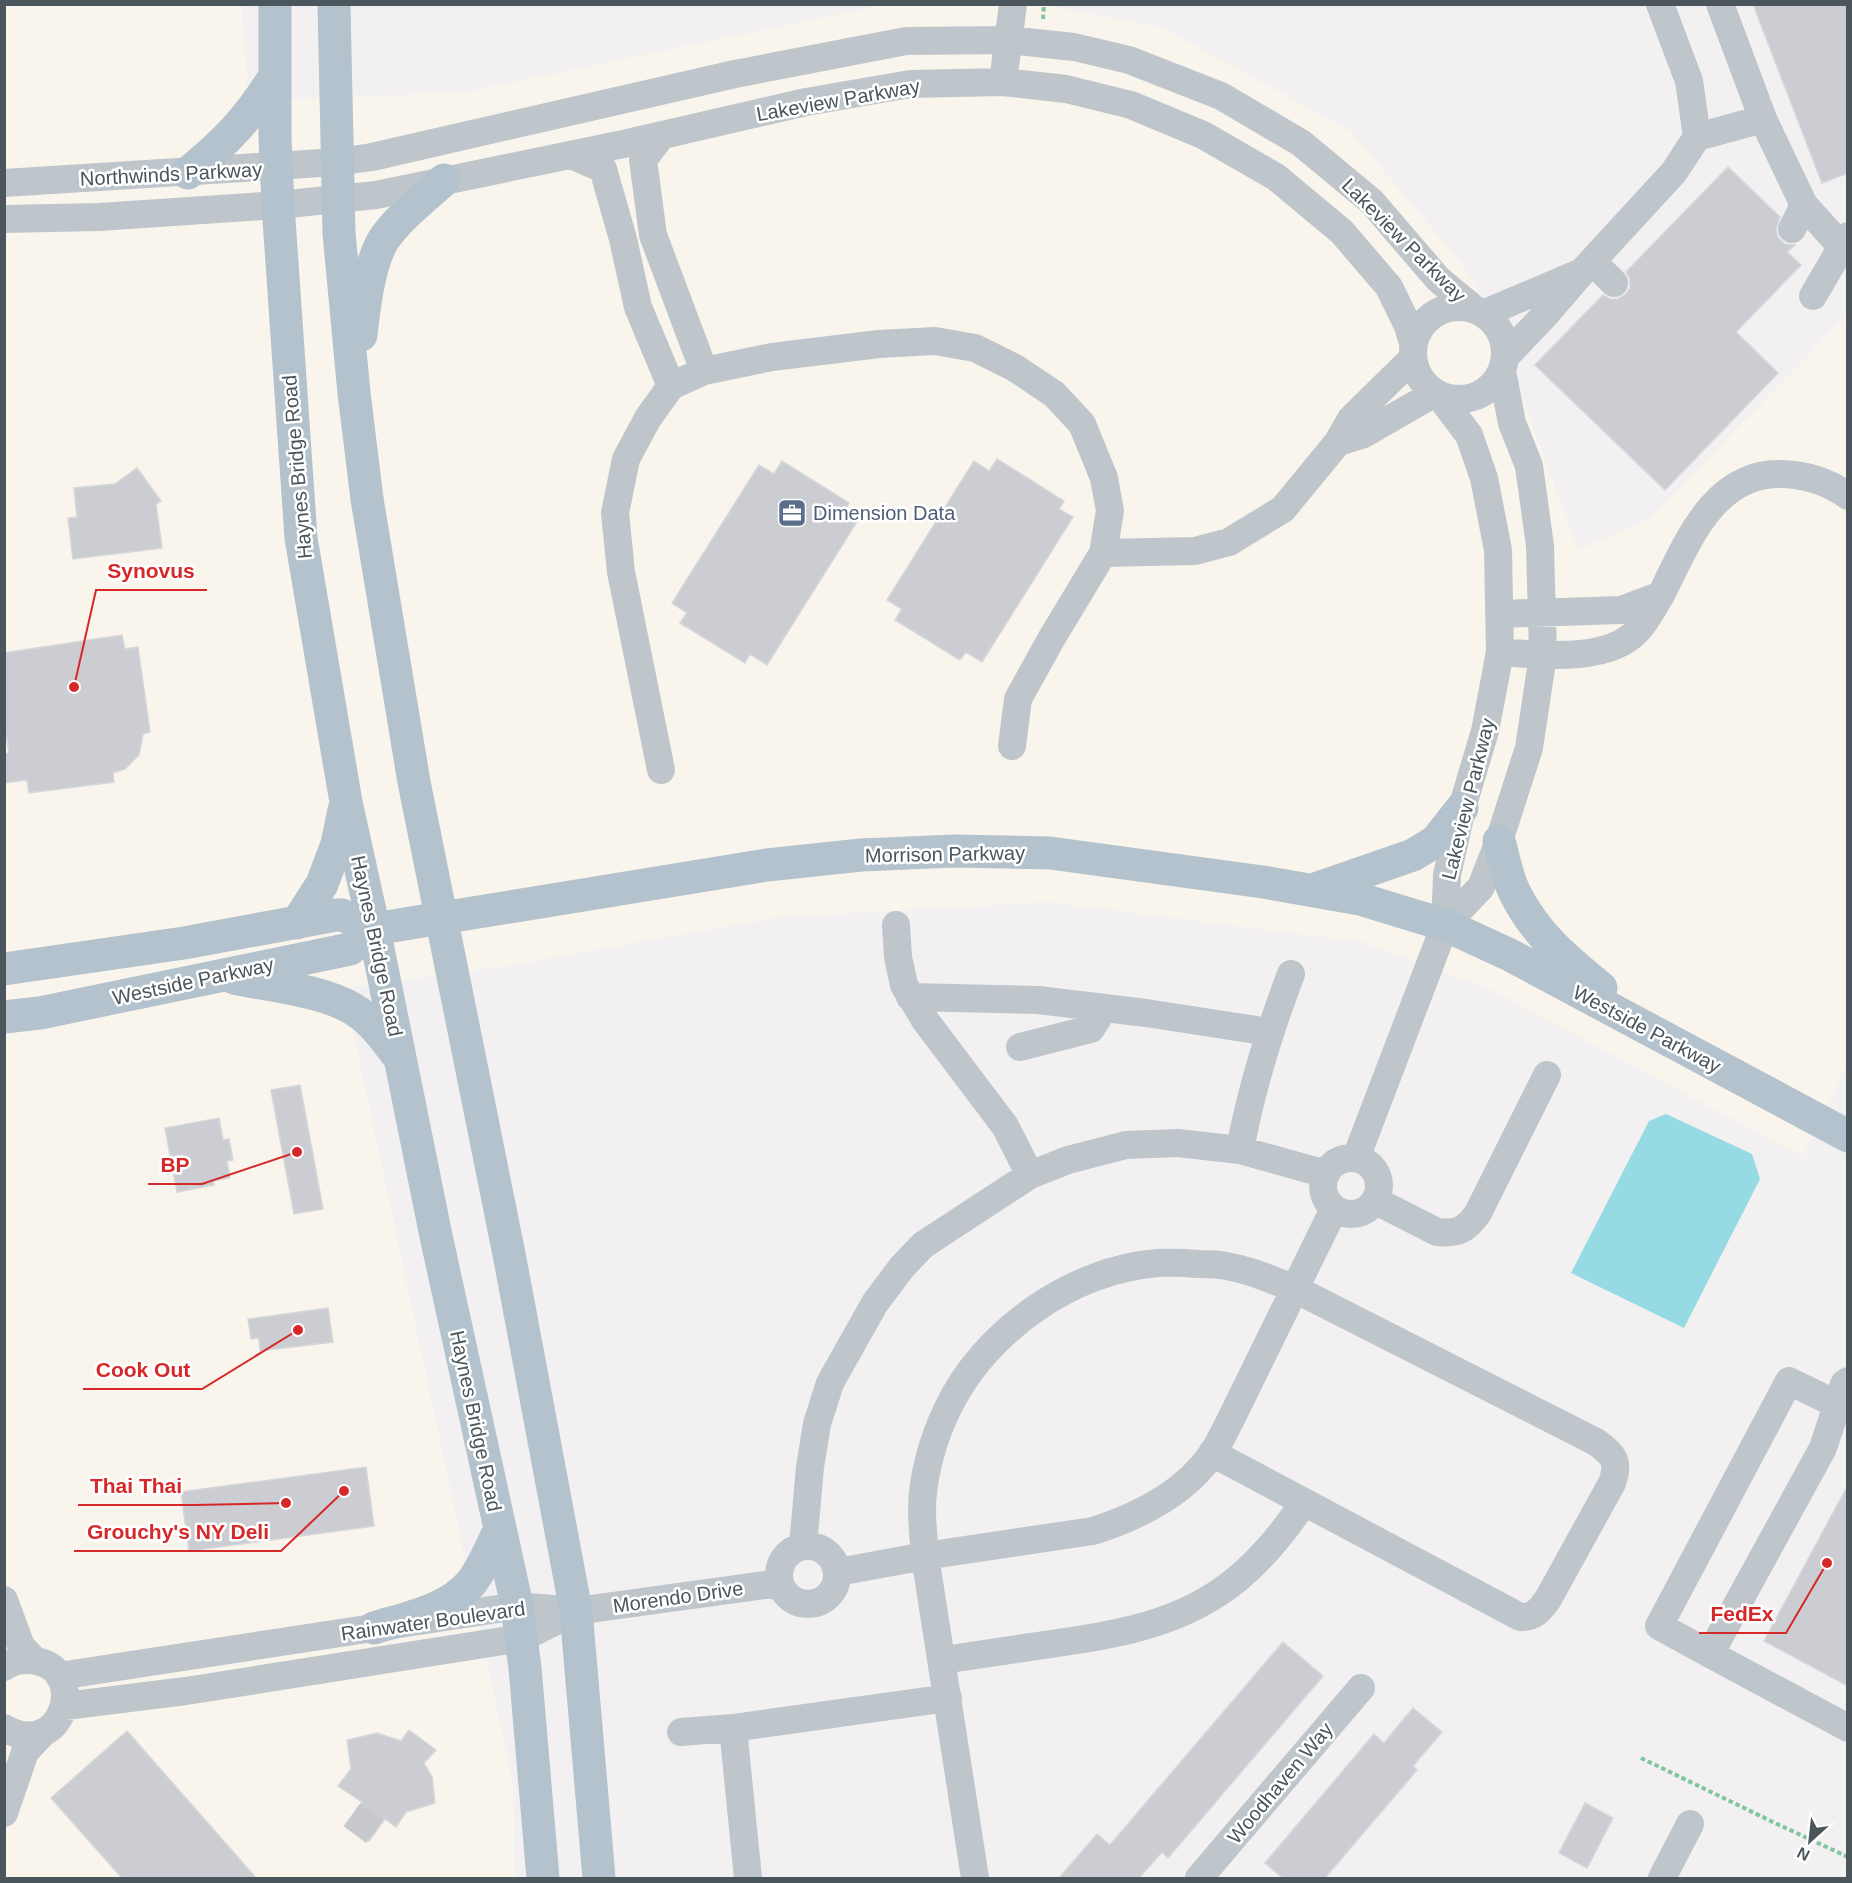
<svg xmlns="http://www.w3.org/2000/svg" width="1852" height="1883" font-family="Arial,sans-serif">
  <rect width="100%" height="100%" fill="#f2f0f1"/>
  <!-- commercial -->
  <path fill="#faf5ec" d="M5,5h236l8,95 212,-7 423,-88h159l118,22 189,104 112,133 27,43 89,243 73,-32 196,-203v751l-45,90 -314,-168 -125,-46 -314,-40 -270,15 -272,49 -163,22 169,797 1,93h-509z"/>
  <!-- water -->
  <path fill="#96dae3" d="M1666,1114l86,40 8,25 -76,149 -113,-55 78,-152z"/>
  <!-- building -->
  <path fill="#cbcdd2" stroke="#d5d7db" stroke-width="1.5" d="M1753,4h95v169l-26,10z
    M1728,167l52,50 -4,12 2,9 7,6 10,1 -8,7 14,13 -65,67 42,41 -113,117 -130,-125 68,-70 7,4h8l8,-5 4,-6v-9l-4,-7z
    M997,459l67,42 -5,8 14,8 -91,145 -16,-10 -6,8 -65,-40 7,-11 -15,-9 87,-139 15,10z
    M782,461l67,42 -5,9 14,8 -91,145 -17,-11 -5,9 -65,-40 7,-10 -15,-10 87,-138 15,9z
    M137,468l24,33 -5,3 6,44 -89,11 -5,-41 9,-1 -3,-29 41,-4z
    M122,635l3,14 13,-2 12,85 -7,2 -4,21 -14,14 -12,4 1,9 -85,11 -2,-13 -23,3v-29l5,-1 -5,-32v-68z
    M300,1085l23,124 -29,5 -23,-124z
    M219,1118l4,22 6,-1 4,21 -6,1 3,17 -17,3 1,4 -37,7 -12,-64z
    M328,1308l5,34 -73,9 -1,-13 -8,1 -3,-20z
    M366,1467l8,59 -185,25 -8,-59z
    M1848,1485v201l-84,-45z
    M1283,1642l40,34 -155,182 -6,-6 -23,26h-80l38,-44 13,11z
    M1413,1708l29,24 -29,34 4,4 -92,108h-42l-18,-15 109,-129 10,9z
    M409,1730l27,20 -12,13 8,14 3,26 -29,9 -10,15 -11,-8 -16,22 -23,-17 16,-22 -24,-16 13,-17 -4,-29 30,-7 24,8z
    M127,1731l129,147h-134l-71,-80z
    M1585,1803l28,15 -26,50 -28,-15z"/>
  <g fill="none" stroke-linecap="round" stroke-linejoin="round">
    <!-- minor-tunnel -->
    <path stroke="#c8c9cc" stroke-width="28" stroke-dasharray="28 14" stroke-linecap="butt" d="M352,1815l23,17"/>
    <!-- path -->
    <path stroke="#80c59c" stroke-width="4" stroke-dasharray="4.5 3" stroke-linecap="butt" d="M1043,19l1,-15
      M1641,1758l134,65 73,34"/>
    <!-- minor -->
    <path stroke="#bec6cb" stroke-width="28" d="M1720,4l43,115 41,86 -12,24
      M1003,82l10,-78
      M662,135l-19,25 10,75 51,136
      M1697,137l66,-18
      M571,155l32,14 20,70 15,68 33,79
      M4,183l333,-21 35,-5 363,-83 171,-33 102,-1 66,7 55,13 92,36 80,47 71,59 66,77 35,29
      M1804,205l37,41
      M4,219l95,-2 179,-12 98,-10 252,-52 178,-41 104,-18 93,-2 63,7 65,16 72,30 73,42 66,55 47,55 19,39 5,17
      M1592,261l22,22
      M1582,272l92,-100 23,-35 -8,-56 -29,-77
      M1813,296l35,-60
      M1413 353a46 46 0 1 1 92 0a46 46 0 1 1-92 0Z
      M1483,314l99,-42 -37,43 -39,41
      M1338,442l26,-8 71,-41
      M1661,595c26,-52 53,-124 122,-121 23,1 46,8 65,22
      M1499,614l122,-4 40,-15c-7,11 -14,25 -23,35 -29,33 -98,25 -138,22
      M1012,746l6,-47 32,-58 53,-88 92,-2 34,-9 54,-33 55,-67 13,-23 62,-61
      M661,770l-40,-198 -6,-59 11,-54 22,-41 23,-32 33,-15 68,-14 107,-13 56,-3 40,7 40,20 39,26 28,30 22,54 6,33 -7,42
      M896,925l2,32 6,28 21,35 80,106 25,49
      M1445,925l36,-38 18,-46 30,-93 14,-93 -3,-109 -11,-80 -17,-43 -10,-52
      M910,997l128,3 108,13 123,19
      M1020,1047l71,-18 13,-21
      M1240,1150c11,-61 29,-118 51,-176
      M1356,1158l89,-233 2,-50 15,-67 23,-77 15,-79 -2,-102 -14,-72 -15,-43 -31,-41
      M1323 1186a28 28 0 1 1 56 0a28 28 0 1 1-56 0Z
      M1376,1201l61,31c21,2 29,-2 41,-19l69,-138
      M1848,1381l-4,3 -21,64 -113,206 -51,-28 130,-245 59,29
      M779 1575a29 29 0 1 1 58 0a29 29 0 1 1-58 0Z
      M803,1546l7,-79 7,-43 13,-41 45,-80 27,-36 21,-22 107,-70 38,-15 58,-15 52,-2 62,7 86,24
      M838,1572l87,-16 168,-25c44,-14 92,-38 119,-77 7,-10 12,-22 18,-33l104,-212
      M4,1600l17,46 13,14
      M1710,1654l138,74
      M943,1660c36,-5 72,-11 108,-16 56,-8 113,-17 161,-47 38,-23 68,-59 92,-95
      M4,1667c10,-7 21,-8 32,-6 54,10 26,101 -32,67
      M59,1676l458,-70 59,5 204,-28
      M65,1706l121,-15 336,-53 54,-27
      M733,1728l15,150
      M681,1732l52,-4 215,-30
      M4,1813l21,-61 17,-18
      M975,1878l-50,-322c-1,-15 -3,-30 -3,-45 0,-34 11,-72 25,-101 36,-78 126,-141 211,-147 14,-1 28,0 41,1 9,0 19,0 27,2 24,4 46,14 69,23l301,153c17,12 24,19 16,41l-64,116c-8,11 -14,19 -28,18l-308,-164
      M1199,1878l162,-190
      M1662,1878l28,-54"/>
    <!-- major -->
    <path stroke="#b3c2cc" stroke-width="33" d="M275,4v134l3,67 23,333 45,264 28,127 62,307 81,370 8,62 18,210
      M334,4l5,229 15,160 13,106 47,283 95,472 67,357 23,267
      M188,173c39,-32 60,-54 87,-97
      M361,335c3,-28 8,-72 23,-96 15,-22 40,-41 60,-59
      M1499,841c5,17 8,38 17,54 21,41 50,64 85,93
      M1312,890l101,-35 23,-14 26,-33
      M297,923l25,-39 15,-40 7,-34
      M4,969l180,-26 152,-28h6l32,14
      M234,978c37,8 87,12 119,31 19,11 32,30 45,47
      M4,1017l36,-4 310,-64 24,-20 393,-64 94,-10 94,-4 95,2 213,29 97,17 85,26 65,30 338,181
      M374,1628c32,-10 75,-18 97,-45 12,-15 20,-36 29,-54"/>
  </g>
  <!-- icons -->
  <defs>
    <g id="office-square" transform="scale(1.5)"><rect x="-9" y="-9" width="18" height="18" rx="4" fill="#5c6f8a" stroke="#fff"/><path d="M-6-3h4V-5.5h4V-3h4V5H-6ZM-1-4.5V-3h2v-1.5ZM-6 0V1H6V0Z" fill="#fff"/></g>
  </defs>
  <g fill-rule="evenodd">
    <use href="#office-square" x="792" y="513"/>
  </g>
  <g text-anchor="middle" stroke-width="5" stroke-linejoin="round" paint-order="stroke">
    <!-- street labels -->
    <g font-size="20" fill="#4a555c" stroke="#fff">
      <text transform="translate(838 100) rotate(-10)" y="7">Lakeview Parkway</text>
      <text transform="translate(171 174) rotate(-3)" y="7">Northwinds Parkway</text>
      <text transform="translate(1404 240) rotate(45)" y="7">Lakeview Parkway</text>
      <text transform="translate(297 467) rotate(-95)" y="7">Haynes Bridge Road</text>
      <text transform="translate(1468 799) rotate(-76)" y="7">Lakeview Parkway</text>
      <text transform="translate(945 854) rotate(-1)" y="7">Morrison Parkway</text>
      <text transform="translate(377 946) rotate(78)" y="7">Haynes Bridge Road</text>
      <text transform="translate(193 981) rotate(-12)" y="7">Westside Parkway</text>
      <text transform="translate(1647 1029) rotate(28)" y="7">Westside Parkway</text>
      <text transform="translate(476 1421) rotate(78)" y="7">Haynes Bridge Road</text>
      <text transform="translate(678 1597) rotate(-8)" y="7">Morendo Drive</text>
      <text transform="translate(433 1621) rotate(-8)" y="7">Rainwater Boulevard</text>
      <text transform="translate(1280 1783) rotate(-50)" y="7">Woodhaven Way</text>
    </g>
    <!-- service labels -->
    <g font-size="20" fill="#4e5e75" stroke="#fff" text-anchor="start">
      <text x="813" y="520">Dimension Data</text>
    </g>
  </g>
  <!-- callouts -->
  <path fill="none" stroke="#d62828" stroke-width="2" d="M74 687L96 590H207M297 1152L202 1184H148M298 1330L202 1389H83M286 1503L194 1505H78M344 1491L281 1551H74M1827 1563L1786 1633H1699"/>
  <g fill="#d62828" stroke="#fff" stroke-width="2">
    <circle cx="74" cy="687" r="6"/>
    <circle cx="297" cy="1152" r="6"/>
    <circle cx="298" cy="1330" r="6"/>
    <circle cx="286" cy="1503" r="6"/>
    <circle cx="344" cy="1491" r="6"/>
    <circle cx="1827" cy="1563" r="6"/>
  </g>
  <g font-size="21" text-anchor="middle" font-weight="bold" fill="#d62828" stroke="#fff" stroke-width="5" stroke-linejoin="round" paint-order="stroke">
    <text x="151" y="578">Synovus</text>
    <text x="175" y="1172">BP</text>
    <text x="143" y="1377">Cook Out</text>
    <text x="136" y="1493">Thai Thai</text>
    <text x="178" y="1539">Grouchy's NY Deli</text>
    <text x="1742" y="1621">FedEx</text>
  </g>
  <!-- border -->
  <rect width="1852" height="1883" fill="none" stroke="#4a555c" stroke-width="12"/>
  <!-- north arrow -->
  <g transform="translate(1810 1841) rotate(207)" stroke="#ffffff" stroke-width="4.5" paint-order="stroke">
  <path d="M0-4.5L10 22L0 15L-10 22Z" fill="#4a555c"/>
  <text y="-9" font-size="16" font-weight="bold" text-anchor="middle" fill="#4a555c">N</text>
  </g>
</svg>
